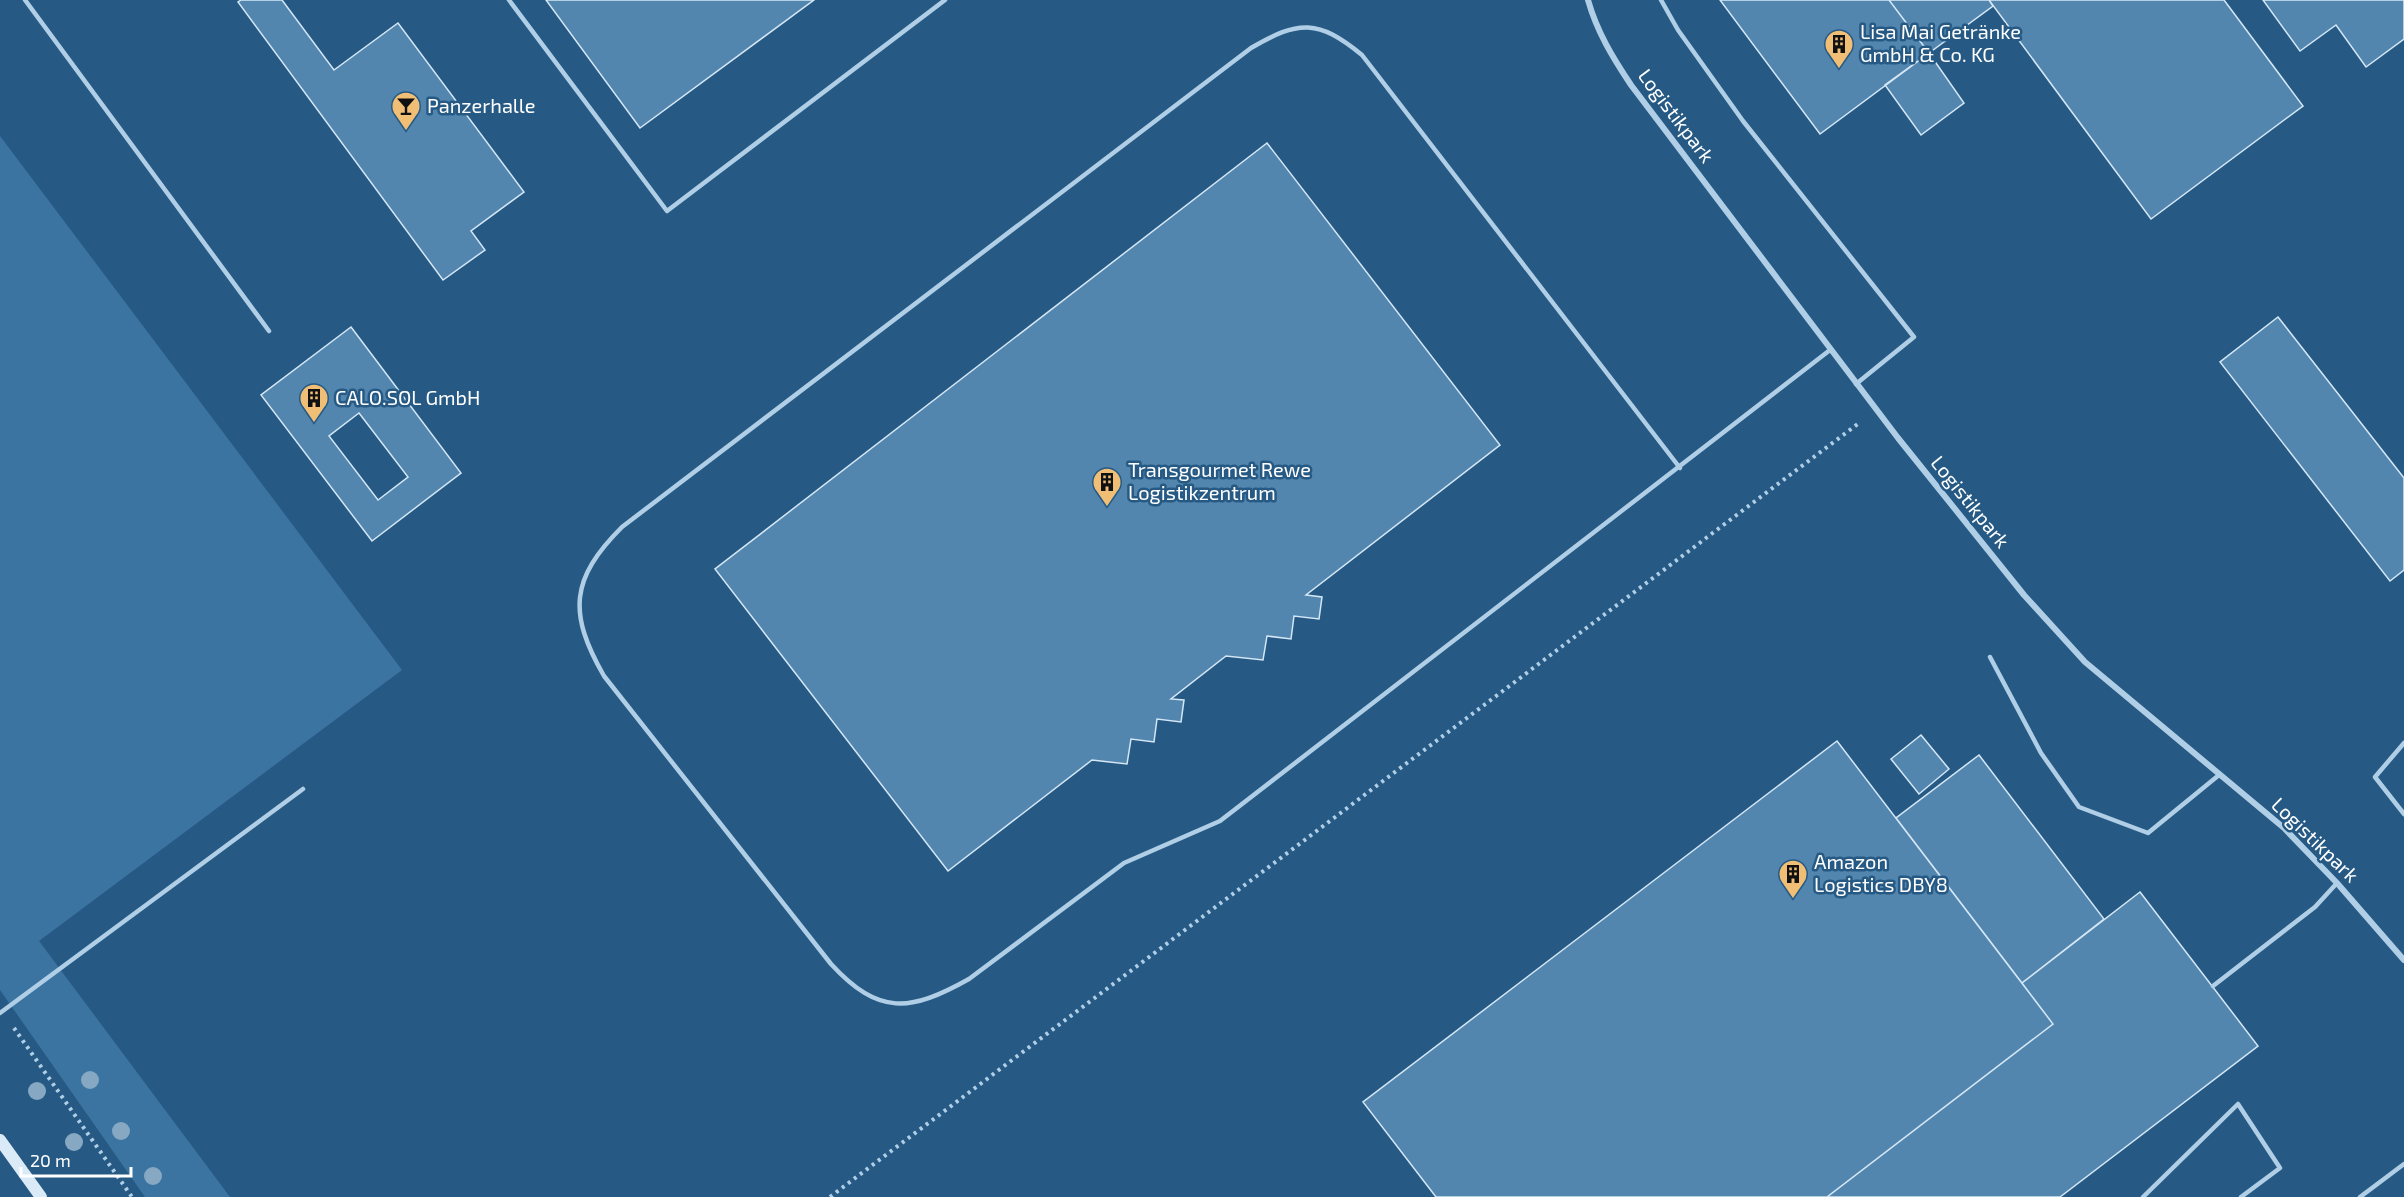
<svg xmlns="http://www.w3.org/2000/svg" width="2404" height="1197" font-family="'Exo 2',sans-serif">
  <rect width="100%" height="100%" fill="#265a84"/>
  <!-- green -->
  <path fill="#3b74a1" d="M0,136l402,534 -363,271 191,256h-85l-145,-207z"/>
  <!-- building -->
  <path fill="#5386ae" stroke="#d4e7f6" stroke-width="1.5" fill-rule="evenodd" d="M241,0h41l52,70 64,-47 126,169 -53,39 14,19 -42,30 -205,-278z
    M546,0h268l-174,128z
    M1720,0h169l40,53 -109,81z
    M1889,0h100l4,6 -64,47z
    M1989,0h235l79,106 -152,113z
    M2263,0h141v39l-38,28 -30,-42 -36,26z
    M1929,53l35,50 -43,32 -36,-50z
    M1267,143l233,302 -194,150 16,2 -3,22 -25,-3 -3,23 -24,-3 -4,24 -37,-4 -55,43 13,1 -3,22 -24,-3 -3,23 -23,-3 -4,25 -35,-4 -144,111 -233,-302z
    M2278,317l126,161v92l-14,11 -170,-219z
    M351,327l110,146 -89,68 -111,-146zM359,413l49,64 -30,23 -49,-64z
    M1921,735l28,34 -30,25 -28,-35z
    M1837,741l216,283 -226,173h-391l-73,-95z
    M1979,755l125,164 -82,64 -126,-165z
    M2140,892l118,154 -198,151h-233l226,-173 -31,-41z"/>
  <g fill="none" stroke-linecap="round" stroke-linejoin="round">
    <!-- path -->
    <path stroke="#b0cfe7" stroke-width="4" stroke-dasharray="3 4.5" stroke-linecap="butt" d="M14,1028l118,169
      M830,1197l1029,-774"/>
    <!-- service -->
    <path stroke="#b0cfe7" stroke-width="4.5" d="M25,0l244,331
      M509,0l158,211 278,-211
      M1661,0l17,30 65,91 171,216 -58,47
      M1680,468l-318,-413c-44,-36 -63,-35 -111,-7l-629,479c-52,52 -54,86 -18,149l227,288c48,52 79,48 138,15l155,-116 96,-42 610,-471
      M1990,657l51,96 38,54 69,26 71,-58
      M2404,743l-29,34 29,37
      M2213,986l102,-79 22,-24
      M0,1013l303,-224
      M2143,1197l95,-93 42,64 -39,29
      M2360,1197l44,-33"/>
    <!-- minor -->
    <path stroke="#b0cfe7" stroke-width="6" d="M1588,0c9,32 25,58 43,85l267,353 126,157 61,67 199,166 53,55 67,77"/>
    <!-- secondary -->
    <path stroke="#daeaf7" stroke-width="12" d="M0,1140l41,57"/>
  </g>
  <!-- trees -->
  <g fill="#86a8c3">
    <circle cx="90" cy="1080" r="9"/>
    <circle cx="37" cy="1091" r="9"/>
    <circle cx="121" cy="1131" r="9"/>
    <circle cx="74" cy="1142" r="9"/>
    <circle cx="153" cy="1176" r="9"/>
  </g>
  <!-- icons -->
  <defs>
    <g id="building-pin" transform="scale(1.5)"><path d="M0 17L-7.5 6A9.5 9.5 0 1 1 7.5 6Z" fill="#f0bf75" stroke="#265a84"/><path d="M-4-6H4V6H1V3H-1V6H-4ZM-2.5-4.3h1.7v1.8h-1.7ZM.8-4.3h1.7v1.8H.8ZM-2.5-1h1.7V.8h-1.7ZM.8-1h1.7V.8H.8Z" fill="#111"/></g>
    <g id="bar-pin" transform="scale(1.5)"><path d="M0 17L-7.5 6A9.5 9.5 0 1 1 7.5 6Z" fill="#f0bf75" stroke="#265a84"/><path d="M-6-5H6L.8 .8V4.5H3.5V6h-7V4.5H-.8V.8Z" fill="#111"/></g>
  </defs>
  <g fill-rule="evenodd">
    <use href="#building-pin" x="1839" y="44"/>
    <use href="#bar-pin" x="406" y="106"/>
    <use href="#building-pin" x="314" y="398"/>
    <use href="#building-pin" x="1107" y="482"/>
    <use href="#building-pin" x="1793" y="874"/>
  </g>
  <g text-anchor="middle" stroke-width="5" stroke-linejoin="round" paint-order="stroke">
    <!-- poi labels -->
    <g font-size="20" fill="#fff" stroke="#265a84" text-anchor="start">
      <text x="1860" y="39">Lisa Mai Getränke<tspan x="1860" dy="23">GmbH &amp; Co. KG</tspan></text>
      <text x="427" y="113">Panzerhalle</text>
      <text x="335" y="405">CALO.SOL GmbH</text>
      <text x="1128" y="477">Transgourmet Rewe<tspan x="1128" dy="23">Logistikzentrum</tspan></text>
      <text x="1814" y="869">Amazon<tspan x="1814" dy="23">Logistics DBY8</tspan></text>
    </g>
    <!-- street labels -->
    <g font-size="20" fill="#fff" stroke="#265a84">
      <text transform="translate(1676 116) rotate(53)" y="7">Logistikpark</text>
      <text transform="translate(1970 502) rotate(51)" y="7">Logistikpark</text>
      <text transform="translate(2315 840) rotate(44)" y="7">Logistikpark</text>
    </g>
  </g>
  <!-- scale -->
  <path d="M21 1167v9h110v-9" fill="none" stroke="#ffffff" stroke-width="3"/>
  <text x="30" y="1167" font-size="18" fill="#ffffff" stroke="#265a84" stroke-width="4.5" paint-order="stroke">20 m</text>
</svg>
